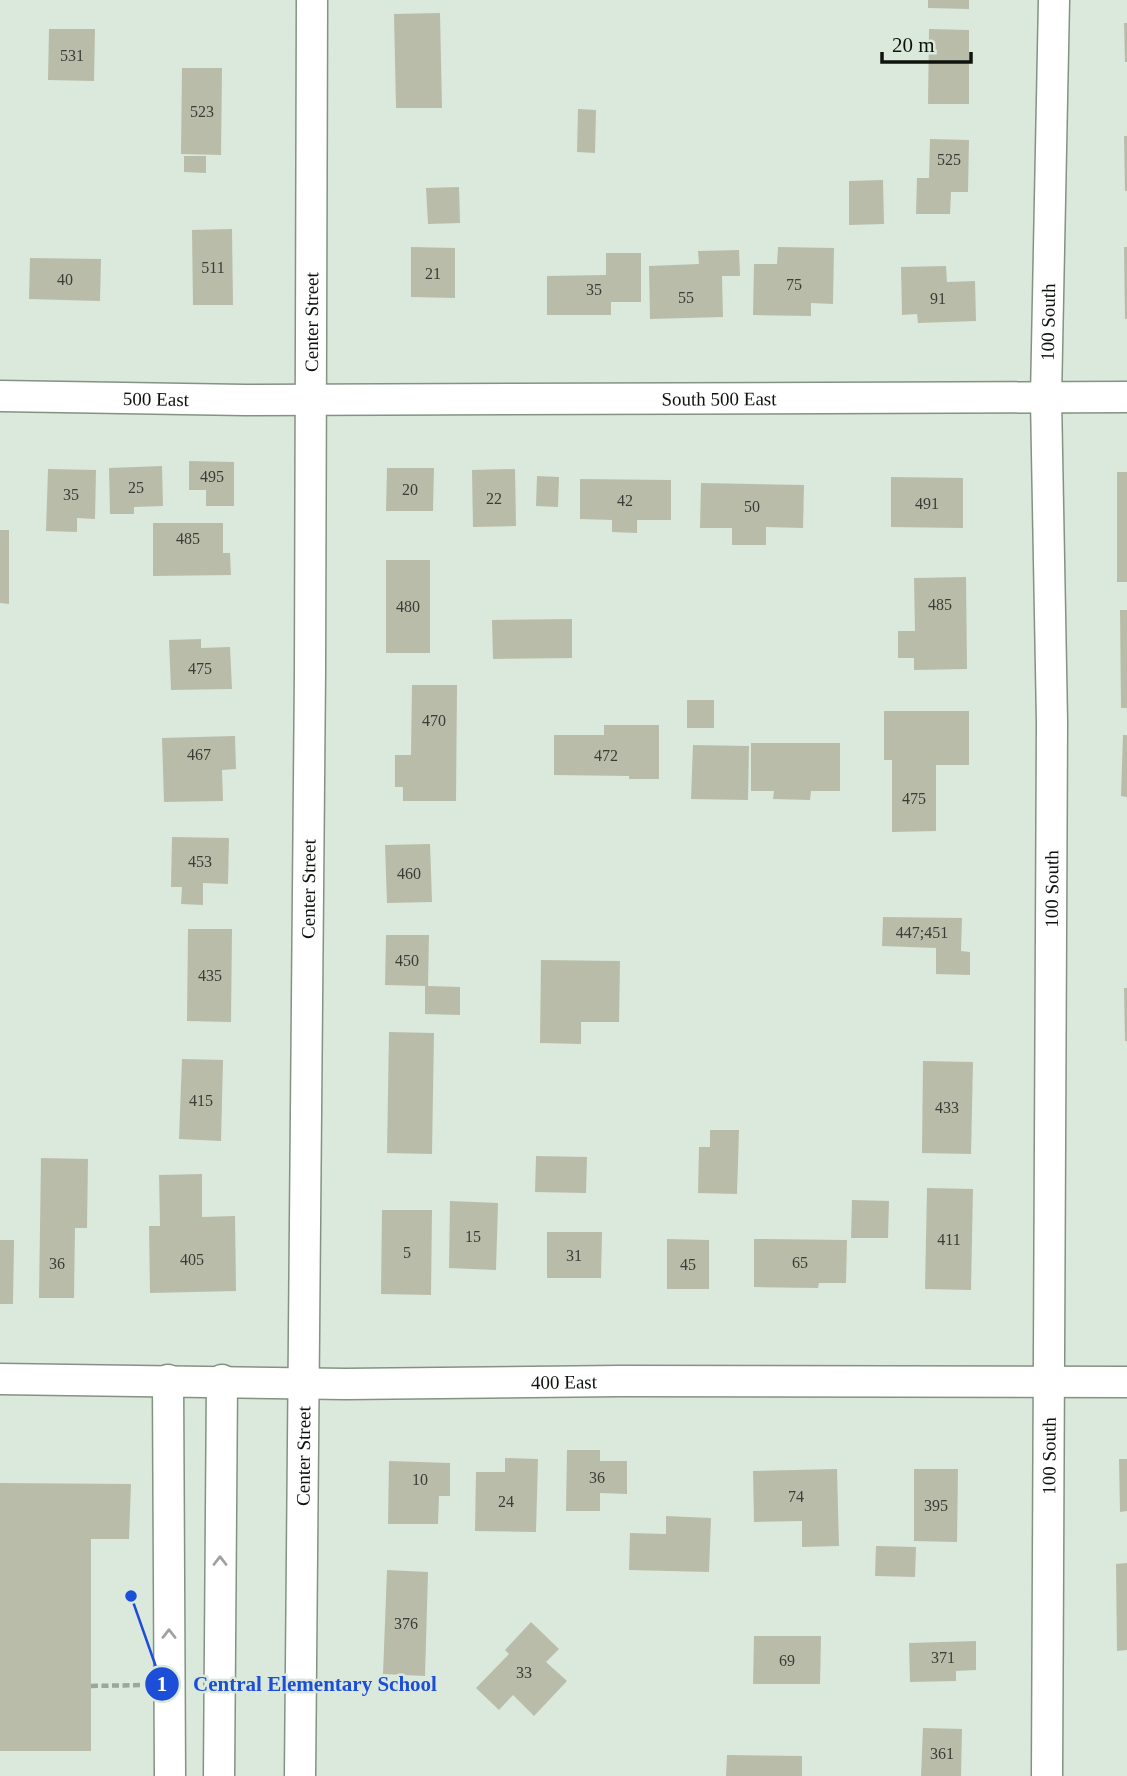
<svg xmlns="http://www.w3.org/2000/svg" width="1127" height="1776" font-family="'Times New Roman',serif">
  <rect width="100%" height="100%" fill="#dae9db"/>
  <!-- building -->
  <path fill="#babcaa" d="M928,0h41v9l-41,-1z
    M440,13l2,95h-46l-2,-94z
    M1124,23h3v39h-2z
    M49,29h46l-1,52 -46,-1z
    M929,29l40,1v74h-41z
    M182,68h40l-1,87 -40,-1z
    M578,109l18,1 -1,43 -18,-1z
    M1124,136h3v55h-2z
    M930,139l39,1 -1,52h-17l-1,22h-34l1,-36h12z
    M184,156h22v17l-22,-1z
    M883,180l1,44 -35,1v-44z
    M459,187l1,36 -32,1 -2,-36z
    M232,229l1,76h-40l-1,-75z
    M411,247l44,1v50l-44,-1z
    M778,247l56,1 -1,56 -22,-1v13l-58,-1 1,-51h23z
    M1124,247h3v72h-2z
    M739,250l1,26h-18l1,41 -73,2 -1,-53 50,-2 -1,-13z
    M606,253h35v49h-30v13h-64v-39l59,-1z
    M30,258l71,1 -1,42 -71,-2z
    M946,266l1,16 28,-1 1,40 -58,2 -1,-9 -15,1 -1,-48z
    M189,461l45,1v44h-28v-16h-17z
    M162,466l1,40 -29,1v7h-24l-1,-46z
    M387,468h47l-1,43h-47z
    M48,469l48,1 -1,49 -18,-1v14l-31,-1z
    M515,469l1,57 -43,1 -1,-57z
    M1117,472h10v110h-10z
    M537,476l22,1 -1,30 -22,-1z
    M891,477l72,1v50l-72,-1z
    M580,479l91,1v40h-34v13l-25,-1v-12l-32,-1z
    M701,483l103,2 -1,43 -37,-1v18h-34v-17h-32z
    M153,523h70v30h7l1,22 -78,1z
    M0,530h9v74l-9,-1z
    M386,560h44v93h-44z
    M966,577l1,92 -53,1v-12h-16v-27h17l-1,-53z
    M1120,610h7v98h-6z
    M572,619v39l-79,1 -1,-39z
    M201,639v9l29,-1 2,42 -61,1 -2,-50z
    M412,685h45l-1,116h-53v-14h-8v-32h16z
    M687,700h27v28h-27z
    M884,711h85v54h-33v66l-44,1v-72h-8z
    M604,725h55v54h-30v-3l-75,-1v-40h50z
    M1123,735h4v62l-6,-1z
    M235,736l1,33 -14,1 1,31 -59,1 -2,-64z
    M751,743h89v48h-29l-1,9 -37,-1 1,-8h-23z
    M693,745l56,1 -1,54 -57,-1z
    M172,837l57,1 -1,46 -25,-1v22l-22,-1 1,-17h-11z
    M430,844l2,58 -45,1 -2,-58z
    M883,917l79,1 -1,33 9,1v23l-34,-1v-26l-54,-2z
    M188,929h44l-1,93 -44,-1z
    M386,935h43l-1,51 32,1v28l-35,-1v-28l-40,-1z
    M541,960l79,1 -1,61h-38v22l-41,-1z
    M1124,988h3v53h-2z
    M389,1032l45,1 -2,121 -45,-1z
    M182,1059l41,1 -2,81 -42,-2z
    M923,1061l50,1 -2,92 -49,-1z
    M710,1130h29l-2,64 -39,-1 1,-46h11z
    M536,1156l51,1 -1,36 -51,-1z
    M41,1158l47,1 -1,69h-12l-1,70h-35z
    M202,1174v43l33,-1 1,75 -86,2 -1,-67h11l-1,-51z
    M927,1188l46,1 -2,101 -46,-1z
    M852,1200l37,1 -1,37h-37z
    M450,1201l48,2 -2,67 -47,-2z
    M382,1210h50l-1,85 -50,-1z
    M547,1232h55l-1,46h-54z
    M667,1239l42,1v49h-42z
    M754,1239l93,1 -1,43h-27l-1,5 -64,-1z
    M0,1240h14l-1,64h-13z
    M567,1450h33v11h27v33l-27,-1v18h-34z
    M505,1458l33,1 -2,73 -61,-1 1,-59h29z
    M1119,1459h8v52l-7,1z
    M389,1461l61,2v33h-11l-1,28h-50z
    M837,1469l2,77 -37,1v-26l-48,1 -1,-51z
    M914,1469h44l-1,73 -43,-1z
    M0,1483l131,1 -2,55h-38v212h-91z
    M666,1516l45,2 -2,54 -80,-2 1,-37 36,1z
    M876,1546l40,1 -1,30 -40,-1z
    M1127,1563v87l-10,1 -1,-87z
    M387,1570l41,2 -3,104 -42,-2z
    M531,1622l28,27 -13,13 21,19 -33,35 -21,-21 -14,15 -23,-22 33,-34 -4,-4z
    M754,1636h67l-1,48h-67z
    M976,1641v29l-20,1v10l-46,1 -1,-39z
    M923,1728l39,1 -1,47h-40z
    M727,1755l75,1v20h-76z"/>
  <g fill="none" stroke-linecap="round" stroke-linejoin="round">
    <!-- minor casing -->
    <g stroke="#849284" stroke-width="33">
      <g id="minor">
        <path id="s1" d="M0,396l245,4 882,-3"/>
        <path id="s2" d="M0,1379l346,5 274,-3 507,1"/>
        <path d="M168,1380l2,396"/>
        <path d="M219,1776l3,-396"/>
        <path id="s3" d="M300,1776l10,-1105 2,-671"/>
        <path id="s4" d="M1047,1776l5,-1054 -6,-324 8,-398"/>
      </g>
    </g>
    <!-- path -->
    <path stroke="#9ca79c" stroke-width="4.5" stroke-dasharray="7 3.5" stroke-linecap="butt" d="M91,1686l51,-1"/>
    <!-- minor -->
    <use href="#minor" stroke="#fff" stroke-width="30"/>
  </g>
  <!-- one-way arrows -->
  <defs><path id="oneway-chevron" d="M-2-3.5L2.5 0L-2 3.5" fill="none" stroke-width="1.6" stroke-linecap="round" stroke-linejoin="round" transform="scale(1.75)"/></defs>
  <g stroke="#9fa19f">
    <use href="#oneway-chevron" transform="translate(220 1561) rotate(-90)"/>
    <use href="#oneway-chevron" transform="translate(169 1634) rotate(-90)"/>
  </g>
  <g text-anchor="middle" stroke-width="5" stroke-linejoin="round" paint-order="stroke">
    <!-- number labels -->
    <g font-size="16" fill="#393d35">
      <text x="72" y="61">531</text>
      <text x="202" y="117">523</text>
      <text x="949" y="165">525</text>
      <text x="213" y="273">511</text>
      <text x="433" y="279">21</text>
      <text x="65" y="285">40</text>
      <text x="794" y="290">75</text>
      <text x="594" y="295">35</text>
      <text x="686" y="303">55</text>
      <text x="938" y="304">91</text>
      <text x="212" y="482">495</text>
      <text x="136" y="493">25</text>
      <text x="410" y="495">20</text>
      <text x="71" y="500">35</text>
      <text x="494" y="504">22</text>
      <text x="625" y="506">42</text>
      <text x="927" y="509">491</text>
      <text x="752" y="512">50</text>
      <text x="188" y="544">485</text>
      <text x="940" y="610">485</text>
      <text x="408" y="612">480</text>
      <text x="200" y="674">475</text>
      <text x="434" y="726">470</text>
      <text x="199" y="760">467</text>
      <text x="606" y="761">472</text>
      <text x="914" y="804">475</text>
      <text x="200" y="867">453</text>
      <text x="409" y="879">460</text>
      <text x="922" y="938">447;451</text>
      <text x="407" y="966">450</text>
      <text x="210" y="981">435</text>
      <text x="201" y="1106">415</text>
      <text x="947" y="1113">433</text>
      <text x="473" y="1242">15</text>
      <text x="949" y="1245">411</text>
      <text x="407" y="1258">5</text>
      <text x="574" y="1261">31</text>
      <text x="192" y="1265">405</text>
      <text x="800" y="1268">65</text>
      <text x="57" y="1269">36</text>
      <text x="688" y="1270">45</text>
      <text x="597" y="1483">36</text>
      <text x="420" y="1485">10</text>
      <text x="796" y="1502">74</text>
      <text x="506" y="1507">24</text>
      <text x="936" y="1511">395</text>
      <text x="406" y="1629">376</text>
      <text x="943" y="1663">371</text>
      <text x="787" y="1666">69</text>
      <text x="524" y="1678">33</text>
      <text x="942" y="1759">361</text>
    </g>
    <!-- street labels -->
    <g font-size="19" fill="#0e130e" stroke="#dae9db">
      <text dy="7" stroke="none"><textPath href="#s3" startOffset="1454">Center Street</textPath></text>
      <text dy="7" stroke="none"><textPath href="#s4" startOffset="1454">100 South</textPath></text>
      <text dy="7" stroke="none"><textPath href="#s1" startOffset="156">500 East</textPath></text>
      <text dy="7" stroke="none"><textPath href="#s1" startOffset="719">South 500 East</textPath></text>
      <text dy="7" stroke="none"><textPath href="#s3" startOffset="887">Center Street</textPath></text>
      <text dy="7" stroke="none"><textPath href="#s4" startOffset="887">100 South</textPath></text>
      <text dy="7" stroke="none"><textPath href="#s2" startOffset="564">400 East</textPath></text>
      <text dy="7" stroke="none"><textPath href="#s3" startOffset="320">Center Street</textPath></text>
      <text dy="7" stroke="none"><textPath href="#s4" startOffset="320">100 South</textPath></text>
    </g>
  </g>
  <!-- callouts -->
  <path fill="none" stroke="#1d4ed8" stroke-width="2.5" d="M131 1596L162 1684"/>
  <g fill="#1d4ed8" stroke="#dae9db" stroke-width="2.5">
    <circle cx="131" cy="1596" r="7"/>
    <circle cx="162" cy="1684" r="18"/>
  </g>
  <g font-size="21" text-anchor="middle" font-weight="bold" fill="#fff">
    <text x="162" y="1691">1</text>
  </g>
  <g font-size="21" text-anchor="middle" font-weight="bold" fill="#1d4ed8" stroke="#dae9db" stroke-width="5" stroke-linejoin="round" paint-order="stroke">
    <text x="315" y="1691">Central Elementary School</text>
  </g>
  <!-- scale -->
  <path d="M882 52v10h89v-10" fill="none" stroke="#0e130e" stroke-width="3.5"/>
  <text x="892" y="52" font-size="21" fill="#0e130e" stroke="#dae9db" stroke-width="5" paint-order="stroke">20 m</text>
</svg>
